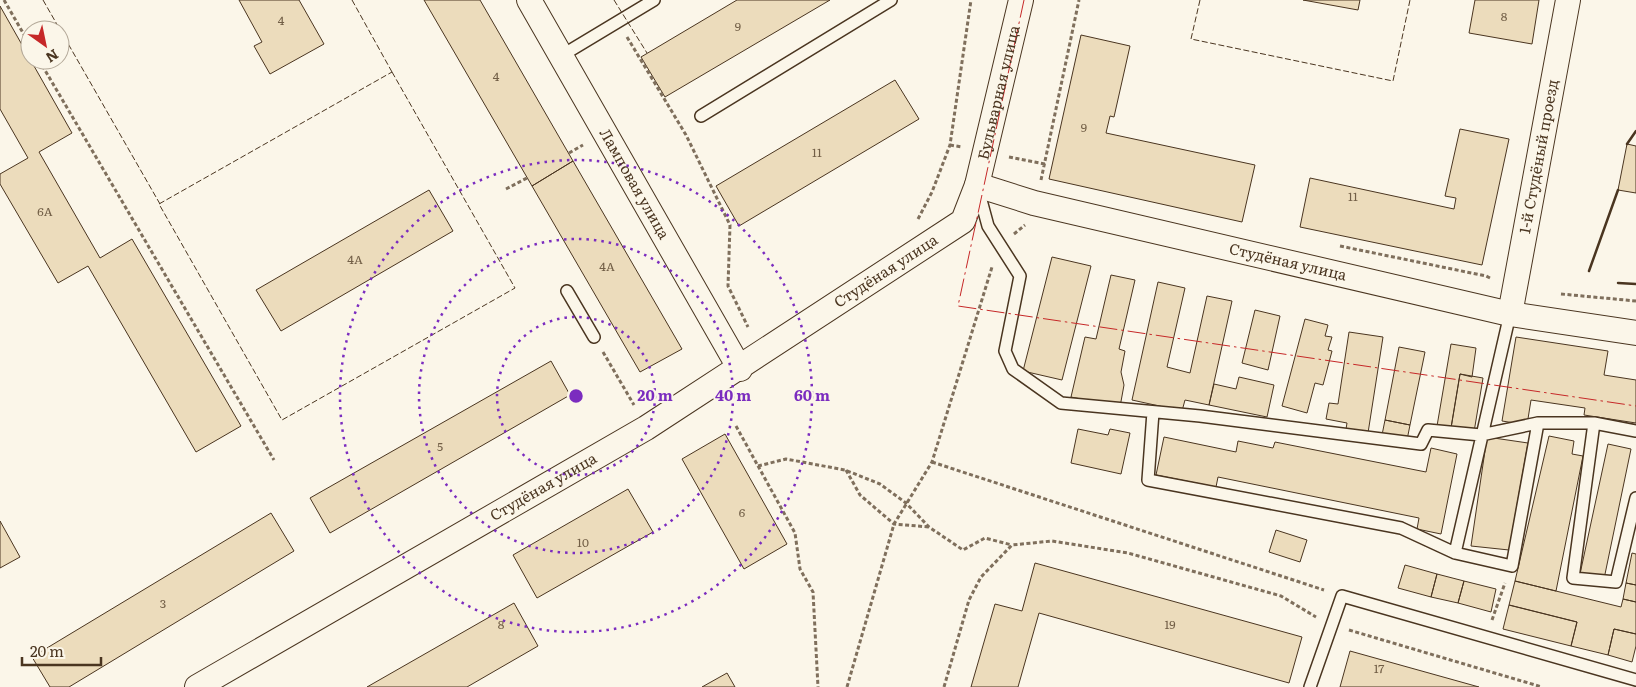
<svg xmlns="http://www.w3.org/2000/svg" width="1636" height="687" font-family="Literata,serif">
  <rect width="100%" height="100%" fill="#fbf6e9"/>
  <!-- building -->
  <path fill="#ecdcbc" stroke="#4a3520" d="M239,0h60l25,44 -54,30 -16,-28 8,-4z
    M424,0h56l93,161 -41,25z
    M737,0h93l-165,97 -24,-40z
    M1303,0h57l-2,10z
    M1475,0h64l-7,44 -63,-11z
    M0,6l72,127 -33,19 61,106 32,-19 109,187 -45,26 -108,-186 -30,17 -58,-99v-10l28,-16 -28,-49z
    M1081,35l49,11 -16,71 -4,-1 -4,17 149,32 -13,57 -193,-43z
    M895,80l24,39 -180,107 -23,-40z
    M1460,129l49,10 -27,126 -182,-38 10,-49 144,31 2,-11 -11,-2z
    M1627,144l9,2v47l-18,-3z
    M573,161l109,188 -42,23 -108,-186z
    M429,190l24,41 -172,100 -25,-41z
    M1052,257l39,9 -29,114 -39,-9z
    M1111,275l24,5 -16,69 6,2 -4,21 3,13 -4,22 -49,-10 14,-60 11,2z
    M1158,282l27,6 -18,79 23,6 17,-77 25,5 -23,104 -24,-5 -3,11 -50,-11z
    M1255,310l25,6 -12,54 -26,-7z
    M1305,319l23,6 -3,11 7,1 -4,13 4,1 -9,34 -8,-2 -8,30 -25,-7z
    M1349,332l34,5 -15,96 -22,-4 1,-6 -21,-4 3,-16 9,1z
    M1516,337l92,14 -4,24 32,5v43l-52,-8 1,-7 -54,-8 -4,25 -25,-4z
    M1451,344l25,4 -4,29 -12,-3 -9,54 -14,-2z
    M1399,347l26,5 -15,73 -25,-5z
    M551,361l19,34 -240,138 -20,-35z
    M1460,374l23,4 -9,54 -23,-4z
    M1239,377l35,8 -7,32 -58,-12 5,-21 22,5z
    M1385,420l25,5 -3,15 -25,-5z
    M1078,429l30,6 2,-6 20,4 -9,41 -50,-11z
    M725,434l62,110 -43,25 -62,-110z
    M1549,436l25,5 -2,13 11,2 -27,135 -41,-10z
    M1164,437l72,15 2,-11 35,7 2,-6 151,30 5,-24 26,6 -16,80 -24,-5 2,-11 -201,-41 -2,10 -60,-12z
    M1487,437l41,6 -19,107 -38,-4z
    M1608,444l23,5 -27,130 -24,-5z
    M628,489l25,43 -116,66 -24,-43z
    M271,513l23,38 -225,136h-19l-18,-30z
    M0,521l20,36 -20,11z
    M1276,530l31,10 -7,22 -31,-10z
    M1632,553l4,1v31l-10,-2z
    M1035,563l267,74 -13,46 -250,-70 -21,74h-47l24,-83 27,7z
    M1405,565l32,9 -6,23 -33,-9z
    M1437,574l27,7 -6,22 -27,-6z
    M1464,581l32,8 -5,23 -33,-9z
    M1515,581l106,26 2,-8 13,3v32l-22,-5 -6,26 -37,-9 6,-24 -68,-17z
    M1626,583l10,2v17l-13,-3z
    M514,603l24,43 -71,41h-100z
    M1509,605l68,17 -6,24 -68,-17z
    M1614,629l22,5v12l-4,16 -24,-7z
    M1350,651l129,36h-139z
    M727,673l8,14h-33z"/>
  <g fill="none" stroke-linecap="round" stroke-linejoin="round">
    <!-- service casing -->
    <g stroke="#4a3520" stroke-width="14">
      <path id="service" d="M561,56l93,-56
        M701,116l190,-116
        M978,189l10,37 32,50 -15,75 8,18 48,34 139,13 221,28 7,-14 53,5 57,-12h56l42,8
        M567,291l27,46
        M1510,314l-55,239 57,13 26,-143
        M1153,412l-5,68 253,48 54,25
        M1594,423l-21,155 43,4 20,-84
        M1310,687l32,-91 294,84"/>
    </g>
    <!-- minor casing -->
    <g stroke="#4a3520" stroke-width="26">
      <g id="minor">
        <path id="s1" d="M529,0l211,369"/>
        <path id="s2" d="M977,185l44,-185"/>
        <path id="s3" d="M1510,314l58,-314"/>
        <path id="s4" d="M197,687l449,-259 317,-207 14,-36 57,18 476,111 126,19"/>
      </g>
    </g>
    <!-- path -->
    <path stroke="#7f6f5c" stroke-width="3" stroke-dasharray="4 2.5" stroke-linecap="butt" d="M4,0l26,45
      M627,37l59,98 44,90 -2,61 20,41
      M39,60l235,400
      M950,145l12,2
      M569,153l14,-8
      M1009,157l36,7
      M1041,180l38,-180
      M506,189l21,-11
      M918,219l14,-27 18,-47 21,-145
      M1014,234l11,-9
      M1340,246l146,30 6,3
      M1561,294l75,7
      M603,352l31,53
      M736,426l59,107 5,36 13,23 5,95
      M932,462l392,128
      M758,466l28,-7 59,11 35,14 26,19 23,24 34,23 22,-12 27,7
      M846,470l14,25 34,29 35,3
      M1492,620l13,-37
      M1349,630l193,57
      M847,687l47,-163 38,-62 60,-195
      M944,687l25,-87 12,-23 31,-32 40,-4 76,12 153,43 35,21"/>
    <!-- service -->
    <use href="#service" stroke="#fbf6e9" stroke-width="11"/>
    <!-- minor -->
    <use href="#minor" stroke="#fbf6e9" stroke-width="24"/>
    <!-- fence -->
    <path stroke="#4a3520" stroke-width="1" stroke-dasharray="6 2.5" stroke-linecap="butt" d="M43,0l117,204
      M352,0l40,72 -2,1
      M614,0l33,53
      M1200,0l-9,39 202,42 17,-81
      M392,72l123,216 -233,132 -123,-216z"/>
    <!-- wall -->
    <path stroke="#4a3520" stroke-width="2.5" d="M1627,144l9,-13
      M1589,271l29,-81
      M1618,283l18,1"/>
    <!-- power -->
    <path stroke="#c62828" stroke-width="1" stroke-dasharray="18 4 2.5 4" stroke-linecap="butt" d="M1024,0l-66,306 678,100"/>
  </g>
  <!-- distance rings -->
  <g fill="none" stroke="#7b2cbf" stroke-width="2.5" stroke-dasharray="2.5 5">
    <circle cx="576" cy="396" r="79"/>
    <circle cx="576" cy="396" r="157"/>
    <circle cx="576" cy="396" r="236"/>
  </g>
  <g text-anchor="middle" stroke-width="4" stroke-linejoin="round" paint-order="stroke">
    <!-- number labels -->
    <g font-size="12" fill="#725f47">
      <text x="1504" y="21">8</text>
      <text x="281" y="25">4</text>
      <text x="738" y="31">9</text>
      <text x="496" y="81">4</text>
      <text x="1084" y="132">9</text>
      <text x="817" y="157">11</text>
      <text x="1353" y="201">11</text>
      <text x="45" y="216">6А</text>
      <text x="355" y="264">4А</text>
      <text x="607" y="271">4А</text>
      <text x="440" y="451">5</text>
      <text x="742" y="517">6</text>
      <text x="583" y="547">10</text>
      <text x="163" y="608">3</text>
      <text x="501" y="629">8</text>
      <text x="1170" y="629">19</text>
      <text x="1379" y="673">17</text>
    </g>
    <!-- street labels -->
    <g font-size="15" fill="#4a3520" stroke="#fbf6e9">
      <text dy="5" stroke="none"><textPath href="#s2" startOffset="95">Бульварная улица</textPath></text>
      <text dy="5" stroke="none"><textPath href="#s3" startOffset="160">1-й Студёный проезд</textPath></text>
      <text dy="5" stroke="none"><textPath href="#s1" startOffset="212">Ламповая улица</textPath></text>
      <text dy="5" stroke="none"><textPath href="#s4" startOffset="1256">Студёная улица</textPath></text>
      <text dy="5" stroke="none"><textPath href="#s4" startOffset="805">Студёная улица</textPath></text>
      <text dy="5" stroke="none"><textPath href="#s4" startOffset="400">Студёная улица</textPath></text>
    </g>
  </g>
  <circle cx="576" cy="396" r="8" fill="#7b2cbf" stroke="#fbf6e9" stroke-width="2.5"/>
  <g font-size="15" text-anchor="middle" font-weight="bold" fill="#7b2cbf" stroke="#fbf6e9" stroke-width="4" stroke-linejoin="round" paint-order="stroke">
    <text x="655" y="401">20 m</text>
    <text x="733" y="401">40 m</text>
    <text x="812" y="401">60 m</text>
  </g>
  <!-- north arrow -->
  <g transform="translate(45 45) rotate(147)"><circle r="24" fill="#fbf6e9" stroke="#b4a999"/>
  <path d="M0-4L9 19L0 12L-9 19Z" fill="#c62828"/>
  <text y="-8" font-size="14" font-weight="bold" text-anchor="middle" fill="#4a3520">N</text>
  </g>
  <!-- scale -->
  <path d="M22 657v8h79v-8" fill="none" stroke="#4a3520" stroke-width="2.5"/>
  <text x="30" y="657" font-size="15" fill="#4a3520" stroke="#fbf6e9" stroke-width="4" paint-order="stroke">20 m</text>
</svg>
